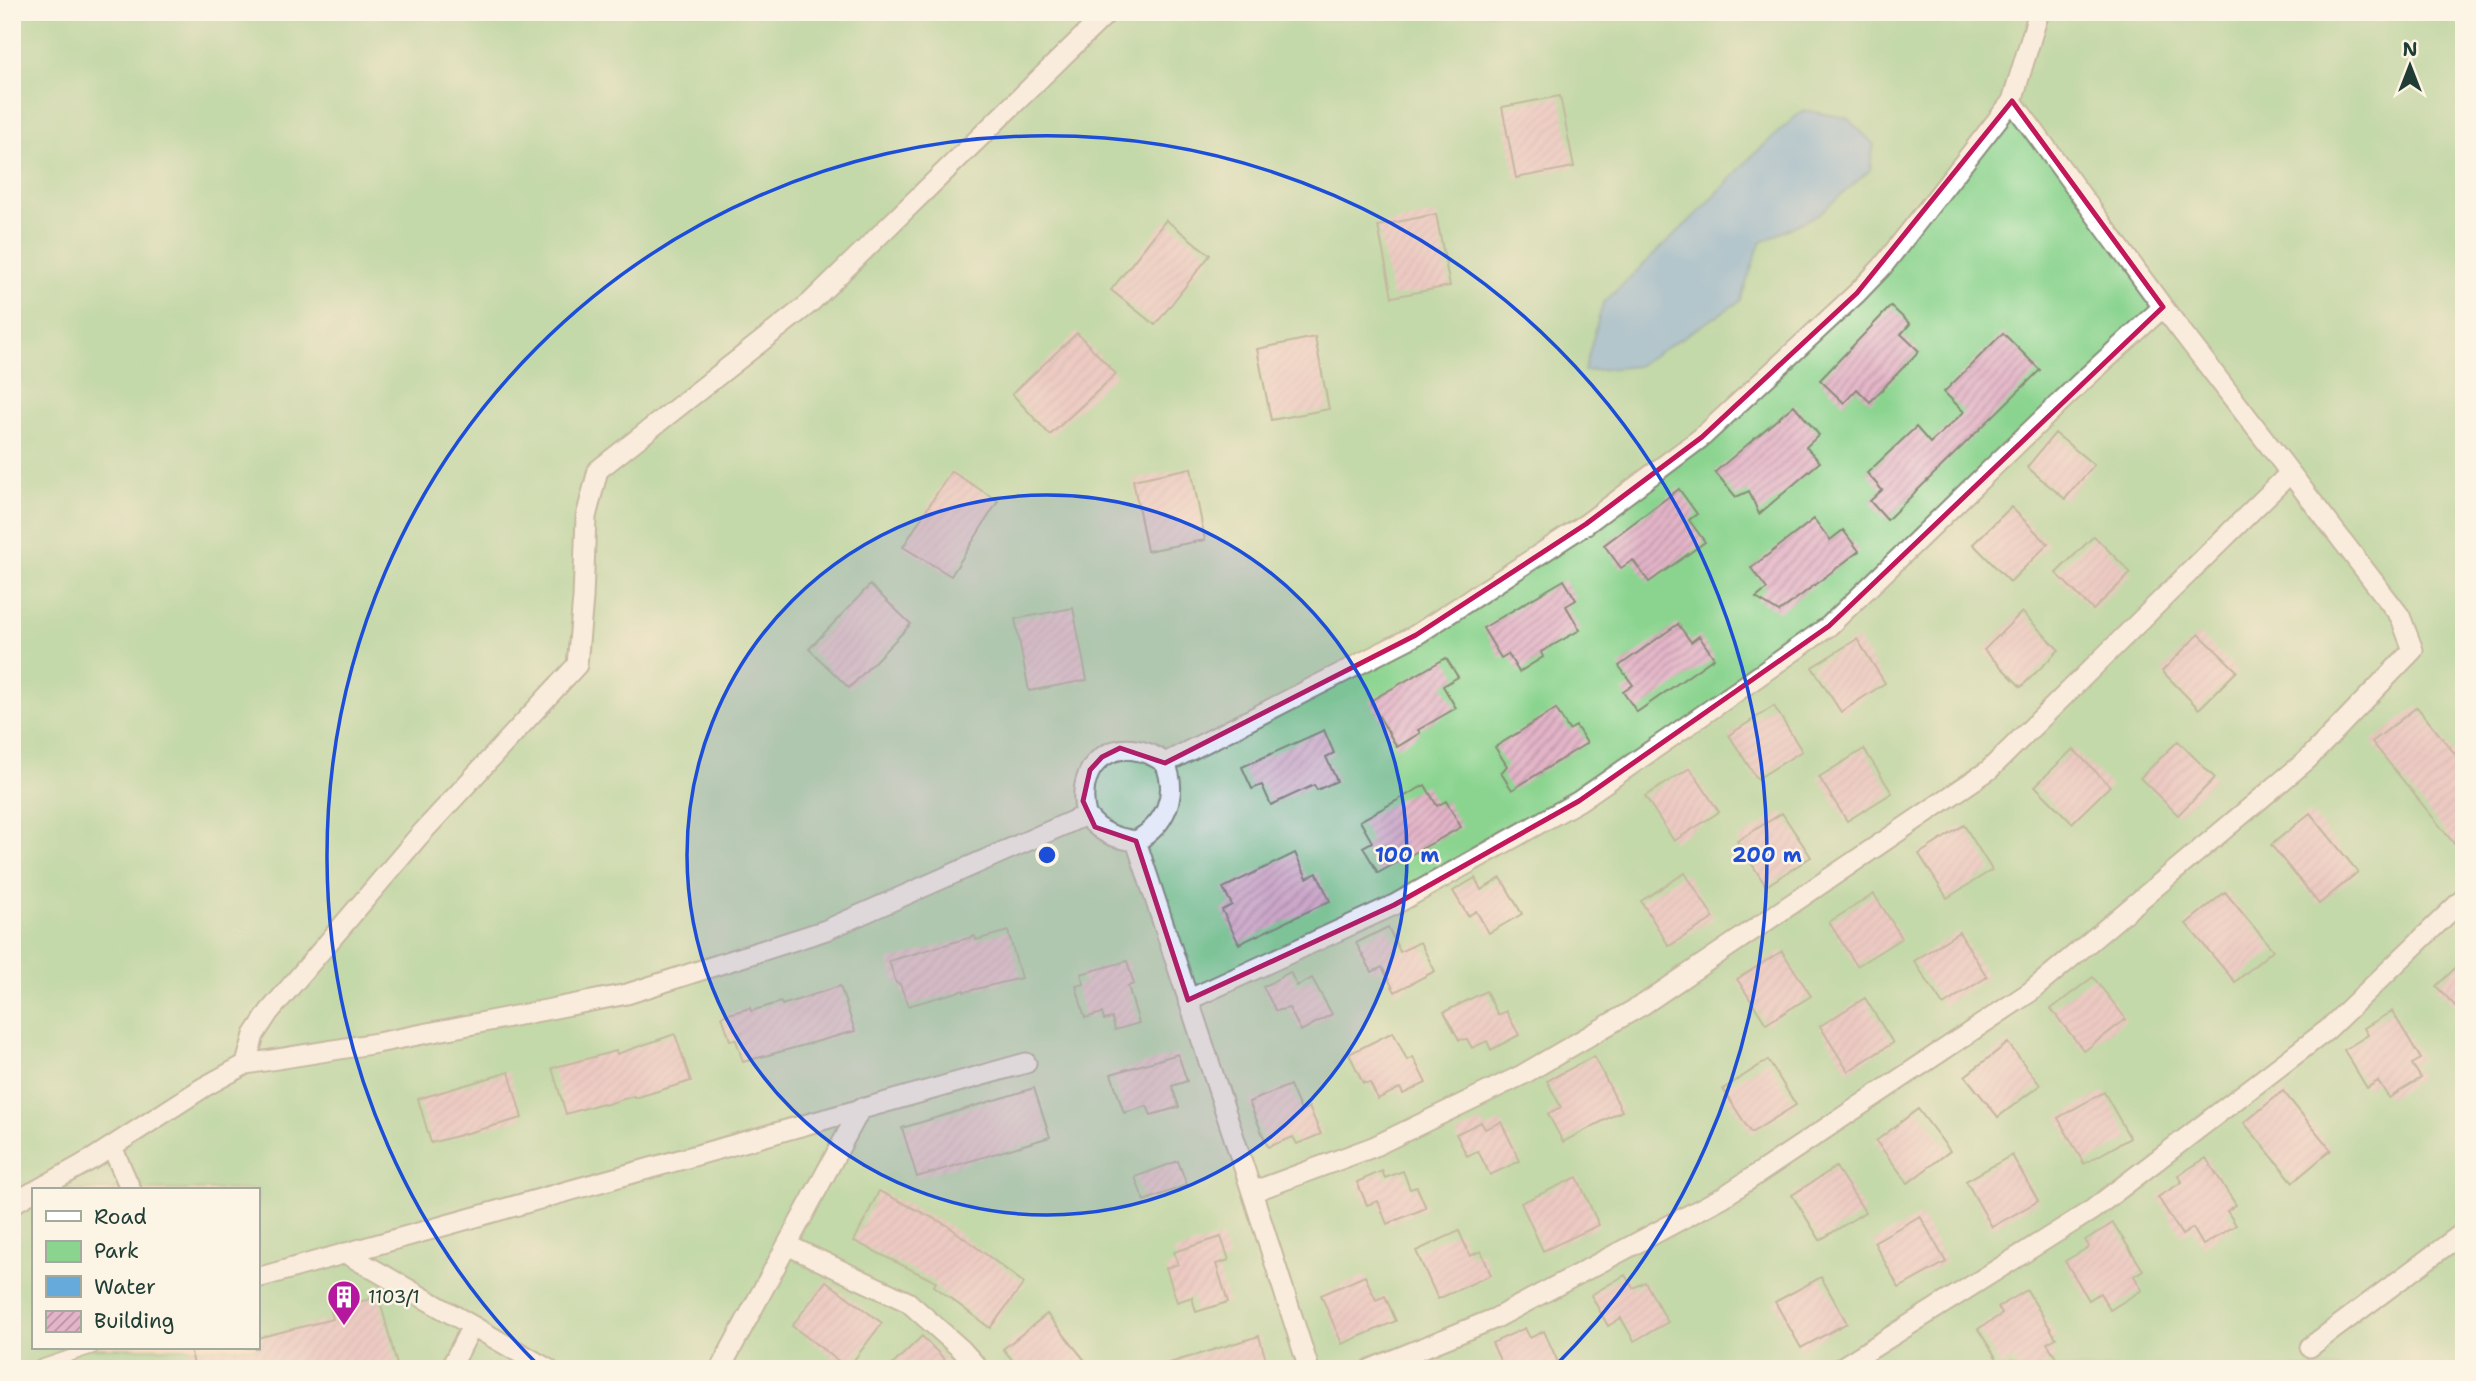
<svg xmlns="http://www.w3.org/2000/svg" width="2476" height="1381" font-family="'Shantell Sans',sans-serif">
  <defs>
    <pattern id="building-hatch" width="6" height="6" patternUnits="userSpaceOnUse" patternTransform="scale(1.75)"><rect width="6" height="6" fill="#e4b4c8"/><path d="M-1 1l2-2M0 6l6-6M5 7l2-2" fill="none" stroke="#b894a3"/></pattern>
  </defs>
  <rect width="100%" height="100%" fill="#fcf5e5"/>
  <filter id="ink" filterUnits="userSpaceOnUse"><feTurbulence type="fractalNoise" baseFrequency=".0143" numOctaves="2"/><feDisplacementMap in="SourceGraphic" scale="14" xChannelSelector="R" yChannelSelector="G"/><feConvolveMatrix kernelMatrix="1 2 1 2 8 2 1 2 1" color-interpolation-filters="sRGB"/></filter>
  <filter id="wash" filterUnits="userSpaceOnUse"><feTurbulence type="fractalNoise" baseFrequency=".00686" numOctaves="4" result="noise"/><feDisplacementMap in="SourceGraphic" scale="28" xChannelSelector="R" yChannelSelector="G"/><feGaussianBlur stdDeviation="1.57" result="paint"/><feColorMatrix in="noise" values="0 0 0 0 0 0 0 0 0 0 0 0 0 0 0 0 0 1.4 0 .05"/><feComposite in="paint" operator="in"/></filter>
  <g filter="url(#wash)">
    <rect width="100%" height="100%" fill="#f4ddbf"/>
    <!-- green -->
    <path fill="#8bd490" stroke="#558862" stroke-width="2" fill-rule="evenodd" d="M12,12h2452v1357h-2452zM33,1190h224v158h-224z"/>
    <!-- water -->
    <path fill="#65aadb" stroke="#427488" stroke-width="2" d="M1803,110l44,8 27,26 -4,26 -51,44 -59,29 -20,58 -103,65 -53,5 19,-68 103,-98 45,-48z"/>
    <g id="blocks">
      <!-- building -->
      <path fill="url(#building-hatch)" d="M1560,96l14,71 -58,11 -14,-71z
        M1436,214l14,72 -58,11 -14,-71z
        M1166,220l44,35 -55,70 -44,-35z
        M1891,306l19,18 -9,10 18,17 -49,51 -13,-13 -13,14 -24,-23z
        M1077,333l39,41 -66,61 -38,-41z
        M2003,333l37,37 -153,150 -17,-19 12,-11 -15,-17 49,-46 14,16 34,-31 -20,-20z
        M1315,337l14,72 -58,11 -14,-71z
        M1794,405l25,30 -13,12 14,15 -61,52 -10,-23 -13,6 -21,-25z
        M2055,433l39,32 -29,34 -38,-32z
        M1191,468l14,72 -58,11 -14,-71z
        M951,471l47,30 -47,75 -48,-29z
        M1679,489l18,25 -8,6 16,22 -56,40 -16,-22 -12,8 -17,-23z
        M2011,507l37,37 -38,38 -37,-38z
        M1814,519l16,21 13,-10 16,21 -80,61 -23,-14 11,-9 -16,-21z
        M2094,536l37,37 -38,37 -37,-37z
        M1564,580l12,20 -10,6 14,24 -39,22 2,5 -24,15 -11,-18 -7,4 -18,-30z
        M870,585l41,39 -62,64 -40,-39z
        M1073,608l14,72 -58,11 -14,-72z
        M2022,612l37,38 -38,37 -37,-37z
        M1678,624l13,18 8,-6 15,22 -77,54 -14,-20 10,-7 -14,-19z
        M2199,634l38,37 -38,38 -37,-38z
        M1857,639l28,44 -44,29 -29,-45z
        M1446,658l12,19 -15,9 13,22 -38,22 2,3 -23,14 -27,-46z
        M1774,706l28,45 -45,28 -28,-44z
        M2417,707l47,58v91l-92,-114z
        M1556,709l13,21 7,-4 11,17 -75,47 -11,-17 6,-7 -12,-19z
        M1324,730l10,23 -8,4 11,24 -20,9 -3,-5 -43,20 -9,-20 -10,4 -10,-22z
        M2178,741l37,37 -37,37 -38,-37z
        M1864,749l28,44 -45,28 -28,-44z
        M2073,749l37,37 -38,37 -37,-37z
        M1690,768l29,44 -45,29 -29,-45z
        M1425,785l12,21 9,-5 15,26 -83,46 -15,-26 9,-5 -12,-21z
        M1782,813l29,44 -45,29 -29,-45z
        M2310,813l48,59 -39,32 -48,-59z
        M1964,825l28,45 -45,28 -28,-44z
        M1295,853l12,25 10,-5 13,28 -91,43 -17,-34 10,-5 -9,-17z
        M1685,873l29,45 -45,28 -28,-45z
        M1475,878l6,12 20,-12 21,36 -33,19 -13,-22 -8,5 -15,-25z
        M2225,892l48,58 -38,32 -49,-58z
        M1874,894l28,44 -45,28 -28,-44z
        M1388,927l12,25 20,-10 15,29 -40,21 -13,-25 -10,5 -16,-29z
        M1008,931l13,47 -57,14v-2l-56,16 -8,-22 -4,-1 -7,-22 86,-25 1,4z
        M1959,932l28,45 -44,28 -29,-44z
        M1782,951l29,45 -45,28 -29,-45z
        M2464,960v55l-28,-29z
        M1127,961l7,23 -6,2 11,37 -24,7 -3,-12 -8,2 -2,-7 -17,5 -9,-32 8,-2 -3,-10z
        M1290,972l7,14 15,-8 20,36 -31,17 -12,-23 -13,3 -13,-24z
        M2093,977l33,42 -42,32 -33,-42z
        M840,986l15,45 -112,31 -7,-22h-6l-8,-24 28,-8 1,3 30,-9 1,3z
        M1486,991l12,24 8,-4 13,24 -28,15 -4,-9 -15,7 -5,-9 -8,1 -15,-28z
        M1865,998l28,45 -45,28 -28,-45z
        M2392,1011l29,48 -9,5 9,14 -32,20 -11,-17 -11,7 -23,-38 24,-15 -4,-7z
        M1393,1032l14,28 6,-3 13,26 -23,11 -3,-6 -22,11 -8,-16h-7l-14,-29z
        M675,1034l16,47 -56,17 -1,-2 -30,9 -1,-2 -37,11 -14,-46 64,-17 1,3z
        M2008,1043l32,42 -42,32 -33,-41z
        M1178,1054l9,27 -15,5 7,21 -28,8 -4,-9 -23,7 -13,-39z
        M1594,1056l28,55 -59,31 -15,-28 13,-7 -14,-26z
        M1768,1060l28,45 -45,28 -28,-44z
        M509,1072l13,46 -91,25 -13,-44z
        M1290,1085l11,26 8,-4 12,27 -24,10 -4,-7 -25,10 -19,-45z
        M1034,1088l16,49 -133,40 -15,-49z
        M2283,1091l48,59 -38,32 -49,-59z
        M2104,1092l26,46 -46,26 -26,-46z
        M1918,1109l32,42 -42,32 -32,-42z
        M1481,1122l4,7 16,-7 19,39 -30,14 -12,-24 -11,5 -11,-22z
        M2012,1155l26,46 -46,26 -26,-46z
        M2206,1158l30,47 -9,6 9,14 -33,20 -10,-17 -11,7 -24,-38 24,-15 -4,-7z
        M1178,1161l9,24 -43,16 -9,-24z
        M1836,1167l29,45 -45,28 -28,-45z
        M1382,1171l3,7 18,-7 7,18 7,-2 9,21 -39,16 -9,-23 -11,4 -10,-23z
        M1577,1177l22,48 -56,26 -22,-48z
        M879,1191l68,34 77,58 -34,45 -56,-42 2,-4 -82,-41z
        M1920,1216l26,46 -47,26 -25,-46z
        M2113,1223l30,47 -9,6 8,14 -32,20 -10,-17 -11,7 -24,-39 24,-14 -4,-7z
        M1459,1231l11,25 11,-5 10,24 -53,24 -22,-48z
        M1221,1237l8,23 -13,4 12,38 -32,10 -4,-15 -15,5 -11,-34 12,-4 -4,-12z
        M1625,1275l8,13 12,-6 23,40 -34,19 -13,-23 -13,8 -17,-31z
        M1365,1276l11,24 9,-4 11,25 -54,23 -21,-49z
        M1821,1277l26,46 -46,25 -26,-46z
        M826,1281l56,42 -34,45 -56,-42z
        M346,1290l8,13 25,-6 19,72h-203l-5,-21h67v-10l76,-19 -6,-24z
        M2027,1290l29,48 -9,5 9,14 -20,12h-18l-5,-9 -11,7 -24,-38 24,-15 -4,-7z
        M1047,1314l45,55h-72l-17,-20z
        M1525,1328l5,10 14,-7 17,38h-57l-12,-26z
        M922,1336l32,33h-66z
        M1259,1336l8,27 -18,6h-82l-1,-5z"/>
    </g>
  </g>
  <g filter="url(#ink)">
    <use href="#blocks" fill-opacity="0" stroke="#8a8d7a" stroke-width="2"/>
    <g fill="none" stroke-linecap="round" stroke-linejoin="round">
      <!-- service casing -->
      <g stroke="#8a8d7a" stroke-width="13">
        <path id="service" d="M31,1369l62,-21"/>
      </g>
      <!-- minor casing -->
      <g stroke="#8a8d7a" stroke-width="23">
        <path id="minor" d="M2012,101l27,-89
          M1086,815c-13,-55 34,-85 79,-52l251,-128 170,-111 116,-87 155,-144 25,-26 130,-166 151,206 -85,78 -249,241 -83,59 -167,116 -185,104 -206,95
          M1136,841l116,351 121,-45 149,-72 122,-71 345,-234 301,-297
          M246,1064l8,-29 15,-23 149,-175 159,-172 6,-67 3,-81 12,-47 212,-167 298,-291
          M112,1147l19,43
          M37,1190l57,-32 110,-71 42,-23 131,-21 250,-49 199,-64 260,-115c14,18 28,23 50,26 29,-16 43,-46 29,-78
          M1252,1192l57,177
          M12,1204l21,-12
          M787,1245l121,57 53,47 18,20
          M345,1253l203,116
          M257,1278l769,-215
          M2310,1347l154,-115
          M450,1369l22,-43
          M720,1369l141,-261
          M1371,1369l125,-51 227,-121 307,-205 277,-232 106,-110 -13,-34 -237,-309
          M1839,1369l253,-159 235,-180 137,-132"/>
      </g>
      <!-- service -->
      <use href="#service" stroke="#fff" stroke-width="10"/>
      <!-- minor -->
      <use href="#minor" stroke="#fff" stroke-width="19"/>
    </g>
  </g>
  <!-- marked area -->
  <path d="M0 0H2476V1381H0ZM2012,101l151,206 -334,319 -250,175 -185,104 -206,95 -52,-159 -41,-14 -12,-26 7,-31 12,-13 18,-9 45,15 251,-128 170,-111 116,-87 155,-144z" fill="#f4ddbf" fill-opacity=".55" fill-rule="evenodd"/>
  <path fill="none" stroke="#c2185b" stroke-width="5" stroke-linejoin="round" d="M2012,101l151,206 -334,319 -250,175 -185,104 -206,95 -52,-159 -41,-14 -12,-26 7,-31 12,-13 18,-9 45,15 251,-128 170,-111 116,-87 155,-144z"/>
  <!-- distance rings -->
  <circle cx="1047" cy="855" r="360" fill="#1d4ed8" fill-opacity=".12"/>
  <g fill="none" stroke="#1d4ed8" stroke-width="3.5">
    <circle cx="1047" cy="855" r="360"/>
    <path d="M542 1369A720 720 0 1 1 1552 1369"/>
  </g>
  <!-- icons -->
  <defs>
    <g id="building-pin" transform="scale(1.75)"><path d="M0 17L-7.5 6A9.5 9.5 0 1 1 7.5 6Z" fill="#b5179e" stroke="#fcf5e5"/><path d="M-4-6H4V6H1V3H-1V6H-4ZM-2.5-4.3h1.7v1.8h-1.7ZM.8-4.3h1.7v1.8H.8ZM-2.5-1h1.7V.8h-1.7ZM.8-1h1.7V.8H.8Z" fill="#fff"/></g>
  </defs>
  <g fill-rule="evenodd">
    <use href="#building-pin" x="344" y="1297"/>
  </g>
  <g text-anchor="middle" stroke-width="5" stroke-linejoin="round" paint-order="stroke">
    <!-- poi labels -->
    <g font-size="18" fill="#1f3d34" stroke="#fcf5e5" text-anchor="start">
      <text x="368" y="1303">1103/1</text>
    </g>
  </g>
  <circle cx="1047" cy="855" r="10" fill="#1d4ed8" stroke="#fcf5e5" stroke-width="3.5"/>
  <g font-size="21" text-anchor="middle" font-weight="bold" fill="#1d4ed8" stroke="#fcf5e5" stroke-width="5" stroke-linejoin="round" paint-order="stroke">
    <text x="1407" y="862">100 m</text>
    <text x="1767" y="862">200 m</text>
  </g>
  <!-- margin -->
  <rect width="2476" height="1381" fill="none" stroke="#fcf5e5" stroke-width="42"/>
  <!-- legend -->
  <rect x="32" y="1188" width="228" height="161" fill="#fcf5e5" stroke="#a4ab9e" stroke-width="2"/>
  <rect x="46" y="1211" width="35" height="10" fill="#ffffff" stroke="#a4ab9e" stroke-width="2"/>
  <text x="94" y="1224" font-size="21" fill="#1f3d34">Road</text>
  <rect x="46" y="1241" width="35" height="21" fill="#8bd490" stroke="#a4ab9e" stroke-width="2"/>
  <text x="94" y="1258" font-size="21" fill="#1f3d34">Park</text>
  <rect x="46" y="1276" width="35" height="21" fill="#65aadb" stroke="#a4ab9e" stroke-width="2"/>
  <text x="94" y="1294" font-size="21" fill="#1f3d34">Water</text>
  <rect x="46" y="1311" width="35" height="21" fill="url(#building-hatch)" stroke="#a4ab9e" stroke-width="2"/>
  <text x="94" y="1328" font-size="21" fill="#1f3d34">Building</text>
  <!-- north arrow -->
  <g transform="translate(2410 66)" stroke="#fcf5e5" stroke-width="5" paint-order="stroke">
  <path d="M0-5L12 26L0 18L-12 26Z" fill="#1f3d34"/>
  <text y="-10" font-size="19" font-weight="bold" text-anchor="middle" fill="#1f3d34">N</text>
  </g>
</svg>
